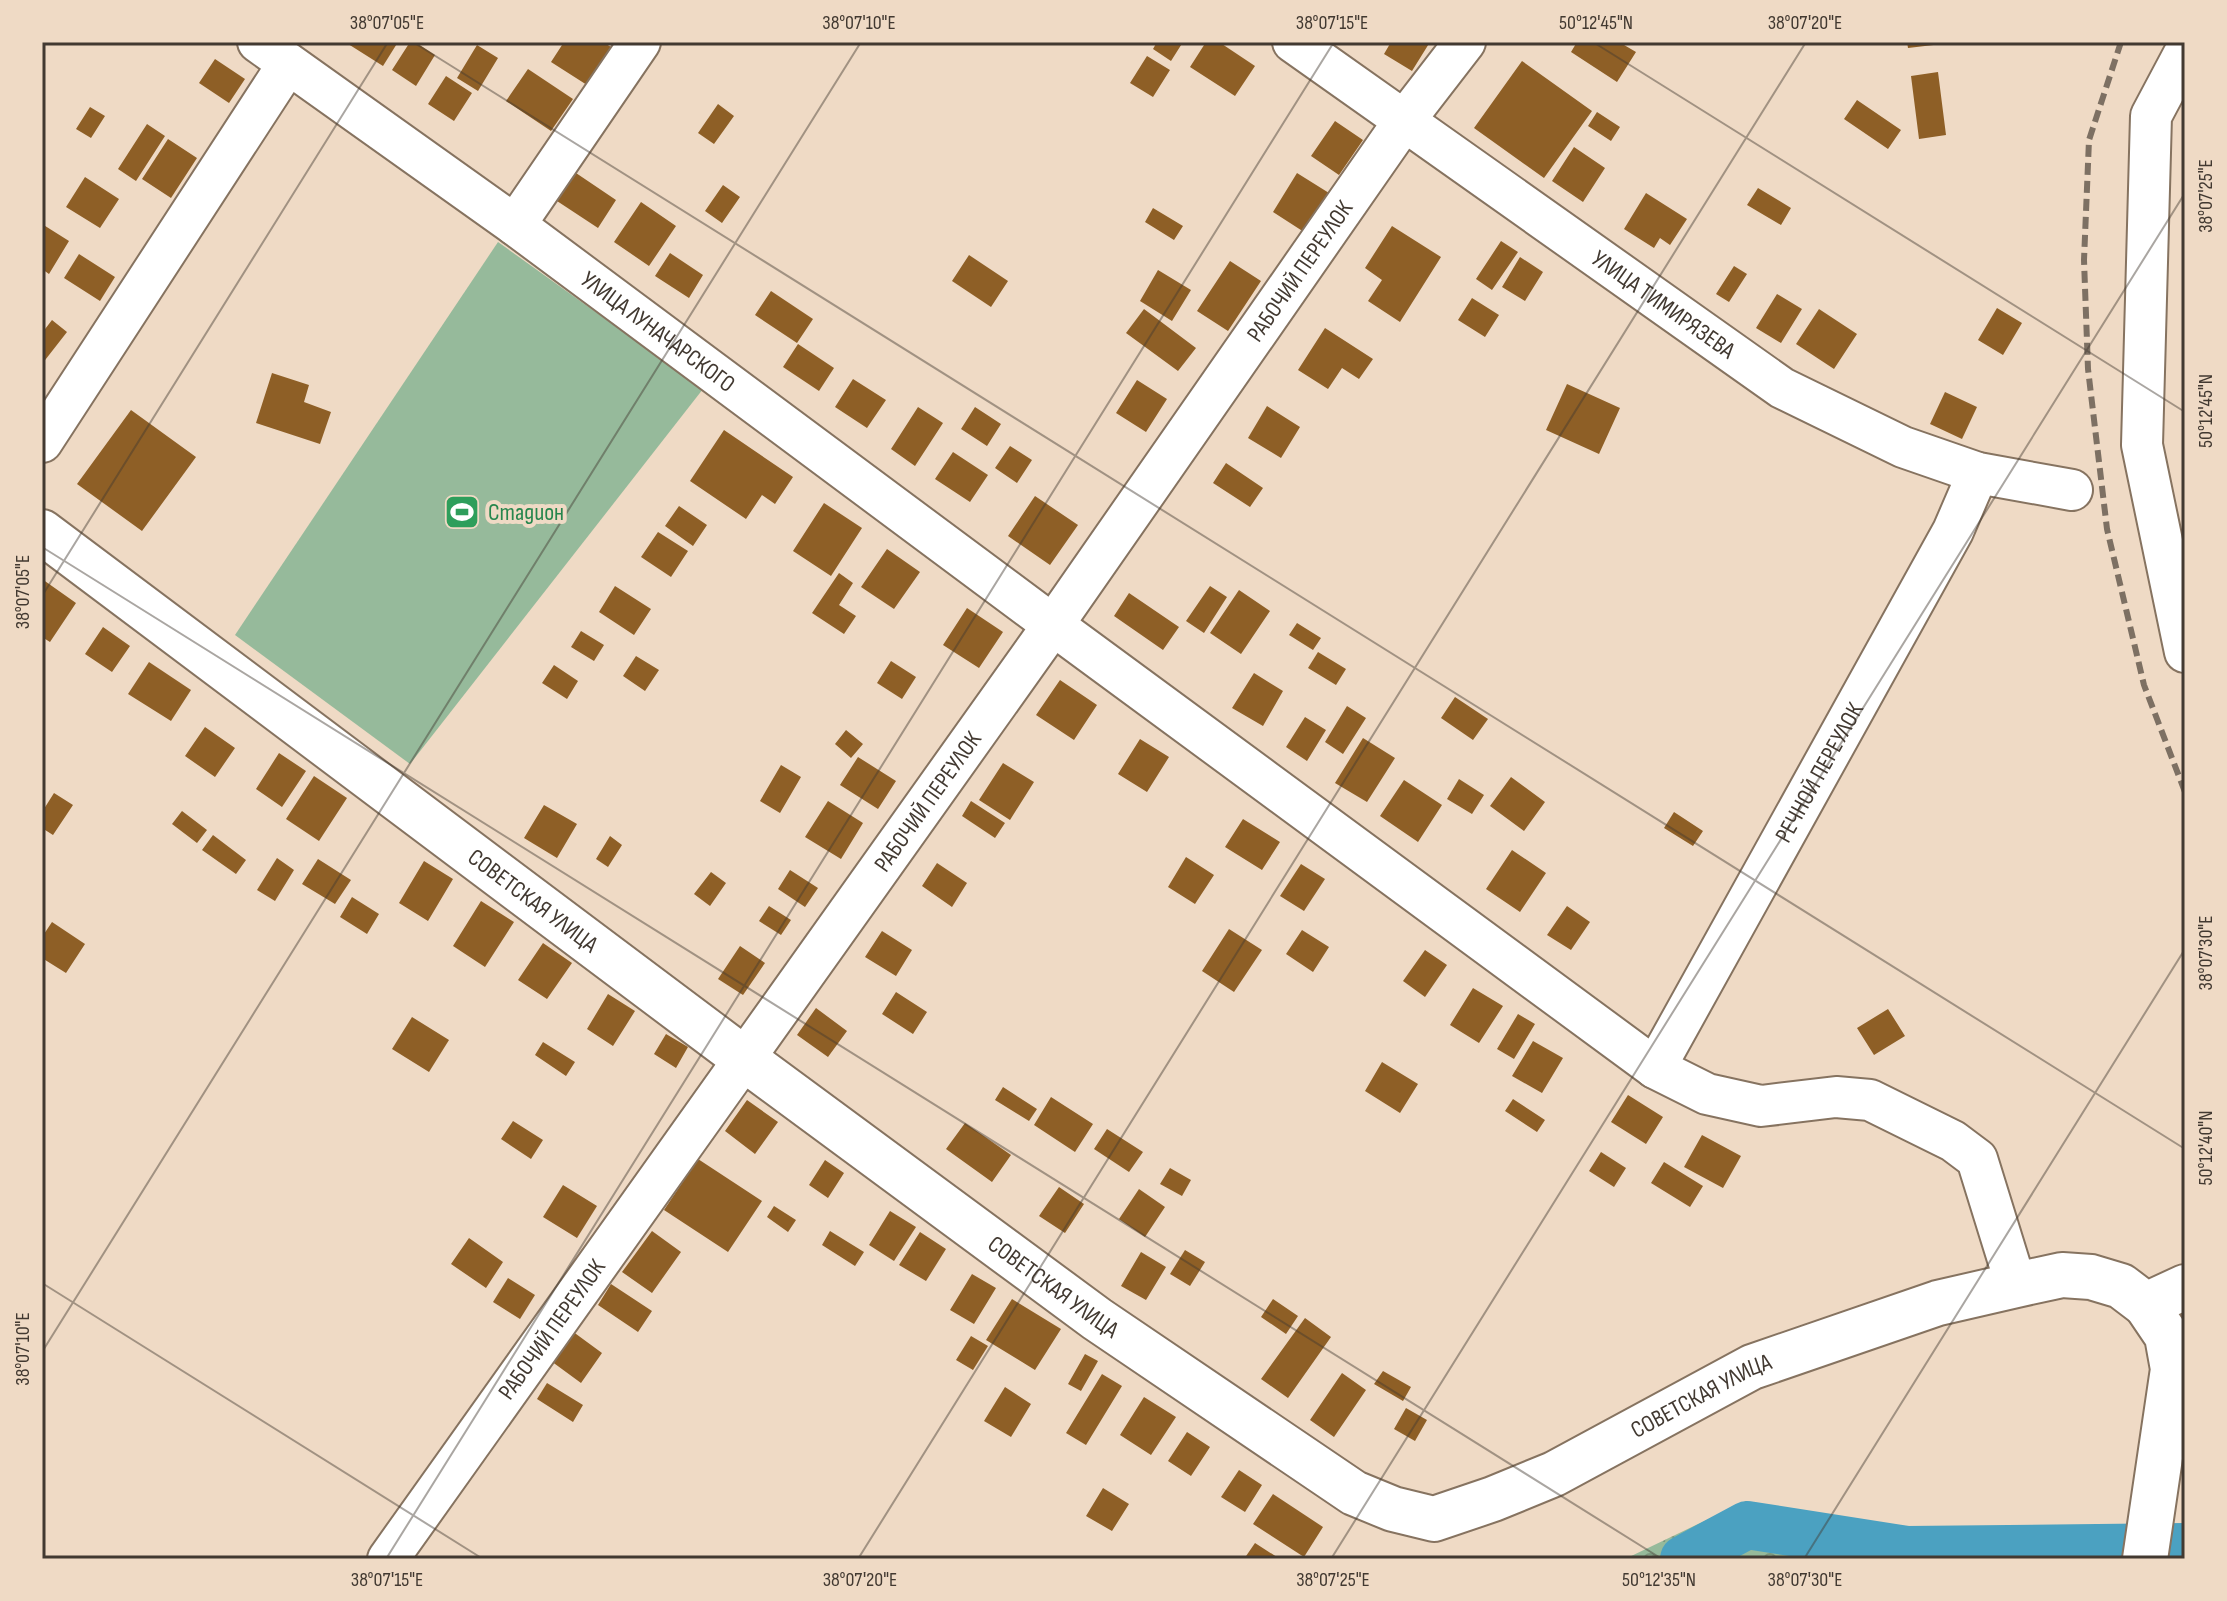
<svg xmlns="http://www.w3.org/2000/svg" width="2227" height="1601" font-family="'Sofia Sans Condensed',sans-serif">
  <defs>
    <pattern id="forest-crowns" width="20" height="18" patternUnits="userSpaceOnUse" patternTransform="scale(2)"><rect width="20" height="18" fill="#96ba9b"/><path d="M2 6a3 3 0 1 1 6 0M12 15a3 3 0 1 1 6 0" fill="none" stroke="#7c987f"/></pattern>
  </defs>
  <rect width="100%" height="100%" fill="#efdac5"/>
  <!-- forest -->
  <path fill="url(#forest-crowns)" d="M1746,1501l200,38 158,-1 1,21h-480z"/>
  <!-- pitch -->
  <path fill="#96ba9b" d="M498,242l205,147 -293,375 -175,-129z"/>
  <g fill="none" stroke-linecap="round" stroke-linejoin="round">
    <!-- river -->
    <path stroke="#4ba1c1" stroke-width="48" d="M1684,1559l63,-34 160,25 278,-3"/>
  </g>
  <!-- building -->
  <path fill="#8e5f26" d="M345,42h53l-15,24z
    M410,42h5l20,13 -19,31 -24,-16z
    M564,42h39l8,5 -24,38 -36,-23z
    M1157,42h26l-12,19 -18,-12z
    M1206,42h13l36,24 -20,30 -45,-29z
    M1391,42h39l-18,29 -28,-17z
    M1577,42h42l17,10 -19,30 -46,-30z
    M1907,42h35v2l-34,4z
    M477,45l21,13 -20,33 -21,-13z
    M1147,56l23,14 -17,27 -23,-14z
    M215,59l30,20 -16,24 -30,-20z
    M1522,61l70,50 -48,67 -70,-50z
    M528,69l45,30 -22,32 -45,-30z
    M1938,72l8,63 -27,4 -8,-63z
    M446,76l26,17 -18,28 -26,-17z
    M1857,100l44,30 -13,19 -44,-30z
    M718,104l16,12 -20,28 -16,-11z
    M90,107l15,9 -14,22 -15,-9z
    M1597,112l23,15 -9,14 -23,-15z
    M1335,121l28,19 -24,35 -28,-19z
    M147,124l18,12 -29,45 -18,-12z
    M168,139l29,19 -26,40 -29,-19z
    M1574,147l31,21 -22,34 -31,-21z
    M576,173l40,27 -18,28 -41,-27z
    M1297,173l32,20 -25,39 -31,-20z
    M85,177l34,22 -19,29 -34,-21z
    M723,185l17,12 -18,26 -17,-12z
    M1758,188l33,20 -10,17 -34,-20z
    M1646,193l41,26 -17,26 -10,-7 -6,10 -30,-19z
    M641,202l35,24 -27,40 -35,-24z
    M1153,208l30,18 -9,14 -29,-18z
    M42,224l27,17 -20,33 -7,-5z
    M1392,226l49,31 -41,65 -32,-21 14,-21 -17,-12z
    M1501,241l17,11 -26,38 -16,-11z
    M670,253l33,22 -14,23 -34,-22z
    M79,254l36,23 -15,24 -36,-23z
    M969,255l39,26 -17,26 -39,-26z
    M1520,257l23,15 -18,29 -23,-14z
    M1230,261l31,20 -33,50 -31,-20z
    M1734,266l13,8 -18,28 -13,-8z
    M1158,270l33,20 -19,31 -32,-20z
    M771,291l42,28 -16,24 -42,-28z
    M1777,294l25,15 -21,34 -25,-15z
    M1472,298l27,17 -14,22 -27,-17z
    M1997,308l25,15 -19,32 -25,-15z
    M1144,309l52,39 -18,23 -52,-38z
    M1819,309l38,25 -23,35 -38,-25z
    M52,320l15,12 -25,32v-31z
    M1325,328l48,31 -14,20 -17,-11 -14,21 -30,-19z
    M798,344l36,24 -15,23 -36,-24z
    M272,373l37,12 -5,17 27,10 -11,32 -64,-21z
    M853,379l33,21 -19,28 -32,-21z
    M1137,380l30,19 -21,33 -30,-19z
    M1567,384l53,24 -21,46 -53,-24z
    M1945,392l32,15 -15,32 -32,-15z
    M1267,406l33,21 -19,31 -33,-20z
    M918,407l25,16 -28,43 -24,-17z
    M975,407l26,17 -14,22 -26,-17z
    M131,410l65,47 -54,74 -65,-47z
    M724,430l69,47 -18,27 -13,-9 -16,24 -56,-38z
    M1010,446l22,14 -15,23 -22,-15z
    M953,452l35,23 -18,27 -35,-23z
    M1226,463l37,25 -13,19 -37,-24z
    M1035,496l43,29 -28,40 -42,-29z
    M824,503l38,25 -31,48 -38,-25z
    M679,506l28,19 -14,21 -28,-20z
    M658,532l30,19 -17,26 -30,-20z
    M887,549l33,23 -26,37 -33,-22z
    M839,573l14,10 -14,22 17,11 -12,18 -32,-21z
    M42,579l34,24 -26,39 -8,-5z
    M615,586l36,23 -17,26 -35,-23z
    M1210,586l17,11 -23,36 -18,-12z
    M1239,590l31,21 -29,43 -31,-21z
    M1129,593l50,34 -16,23 -49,-34z
    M967,608l36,24 -24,36 -36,-23z
    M1297,623l24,15 -8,12 -24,-15z
    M103,627l27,19 -18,26 -27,-18z
    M581,631l23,14 -10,16 -23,-14z
    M1318,652l28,17 -10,16 -28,-17z
    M636,656l23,14 -14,21 -22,-15z
    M891,661l25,16 -14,22 -25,-16z
    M149,662l42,28 -20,31 -43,-27z
    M554,665l24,16 -11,18 -25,-16z
    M1254,673l29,18 -20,35 -31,-18z
    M1060,680l37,25 -23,35 -38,-25z
    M1455,697l33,22 -15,21 -32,-22z
    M1347,706l19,12 -23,36 -18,-12z
    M1305,717l21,13 -19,31 -21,-14z
    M205,727l30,21 -20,29 -30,-21z
    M846,730l17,14 -12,14 -16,-14z
    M1363,738l32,20 -28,44 -32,-19z
    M1140,739l29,18 -22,35 -29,-18z
    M279,753l27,18 -24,36 -26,-18z
    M858,757l38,24 -18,28 -38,-24z
    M1003,763l31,19 -24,38 -31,-20z
    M781,765l20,12 -21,36 -20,-12z
    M314,776l33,22 -28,43 -33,-22z
    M1511,777l34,25 -21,29 -34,-25z
    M1459,779l25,16 -12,19 -25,-15z
    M1404,780l38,25 -24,37 -38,-26z
    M54,793l19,12 -20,30 -11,-7v-16z
    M828,801l35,22 -22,36 -36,-22z
    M971,801l34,22 -10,15 -33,-22z
    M544,805l33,19 -20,34 -33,-20z
    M182,811l25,19 -10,13 -25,-19z
    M1674,812l29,19 -10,15 -29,-18z
    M1243,819l37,23 -18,28 -37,-23z
    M213,835l33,25 -10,14 -34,-24z
    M610,836l12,9 -14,22 -12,-8z
    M1512,850l34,23 -26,39 -34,-23z
    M1186,857l28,18 -19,29 -27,-17z
    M277,858l17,12 -19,31 -18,-11z
    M318,859l33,21 -16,24 -33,-20z
    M424,861l29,18 -25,42 -29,-18z
    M937,863l30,20 -15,24 -30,-21z
    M1301,864l24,15 -21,32 -24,-15z
    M790,870l28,18 -13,19 -27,-18z
    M711,872l15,11 -16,23 -16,-12z
    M352,897l27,17 -12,20 -27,-17z
    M481,901l33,21 -29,45 -32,-21z
    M769,906l22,14 -10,15 -22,-14z
    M1567,906l23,16 -19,28 -24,-15z
    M52,922l33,22 -19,29 -24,-15v-21z
    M1229,929l33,21 -28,42 -32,-21z
    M1302,930l27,17 -16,25 -27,-18z
    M882,931l30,19 -16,26 -31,-19z
    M543,943l29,20 -25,36 -29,-19z
    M740,946l25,17 -22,32 -25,-16z
    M1425,950l22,15 -22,32 -22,-16z
    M1473,988l30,18 -24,37 -29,-18z
    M896,992l31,20 -14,22 -31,-20z
    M608,994l27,17 -22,35 -26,-17z
    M816,1008l31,23 -19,26 -31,-22z
    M1888,1009l17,27 -31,19 -17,-27z
    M1518,1014l17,10 -21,35 -17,-10z
    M412,1017l37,23 -20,32 -37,-23z
    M666,1034l22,13 -12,21 -22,-14z
    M1533,1041l30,17 -21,35 -30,-17z
    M543,1042l32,20 -9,14 -31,-21z
    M1382,1062l36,22 -18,29 -35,-22z
    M1003,1087l34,22 -8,12 -34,-21z
    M1628,1095l35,22 -17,27 -35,-22z
    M1051,1097l42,27 -18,28 -41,-27z
    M1513,1099l32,21 -8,12 -32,-21z
    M747,1100l31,22 -23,32 -30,-23z
    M513,1121l30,19 -12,19 -30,-20z
    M965,1123l46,32 -19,27 -46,-33z
    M1107,1129l36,23 -14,20 -35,-23z
    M1702,1135l39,21 -18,32 -39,-21z
    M1601,1152l25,16 -12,19 -25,-16z
    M698,1159l64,42 -34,51 -64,-42z
    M825,1160l19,13 -16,25 -19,-13z
    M1664,1162l39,24 -13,21 -39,-24z
    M1170,1168l21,12 -9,16 -22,-12z
    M563,1185l34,21 -20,32 -34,-21z
    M1059,1187l25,17 -19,29 -26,-17z
    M1139,1189l26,18 -20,30 -26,-18z
    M774,1206l22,14 -8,12 -21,-15z
    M890,1211l26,16 -22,34 -25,-16z
    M652,1231l29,21 -29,41 -30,-21z
    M830,1231l34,21 -9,14 -33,-21z
    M920,1232l26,17 -20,32 -27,-16z
    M469,1238l34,24 -17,26 -35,-24z
    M1185,1250l20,12 -15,24 -20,-12z
    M1141,1252l25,15 -20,33 -25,-14z
    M972,1274l24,14 -22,36 -24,-14z
    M508,1278l27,17 -15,24 -27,-17z
    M611,1284l41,27 -14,21 -40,-27z
    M1012,1299l49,30 -26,41 -49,-30z
    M1273,1299l25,17 -12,18 -25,-17z
    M1305,1318l26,19 -43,61 -27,-19z
    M572,1331l30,22 -21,30 -30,-22z
    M971,1336l17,10 -15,24 -17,-10z
    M1085,1354l13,7 -17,30 -13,-7z
    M1383,1371l28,16 -8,14 -29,-17z
    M1342,1373l24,17 -32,47 -24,-17z
    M1102,1374l20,12 -36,59 -20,-12z
    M547,1383l36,22 -10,17 -36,-23z
    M1005,1387l26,17 -20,33 -27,-16z
    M1144,1397l32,20 -25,38 -31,-20z
    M1406,1408l21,12 -12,21 -21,-12z
    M1187,1432l23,15 -19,29 -23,-15z
    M1239,1470l23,15 -17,27 -24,-15z
    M1103,1488l26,16 -17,27 -26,-15z
    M1273,1494l50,33 -19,30 -51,-33z
    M1255,1543l25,16h-36z"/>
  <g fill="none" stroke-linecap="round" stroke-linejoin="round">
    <!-- minor casing -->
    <g stroke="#867360" stroke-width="44">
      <g id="minor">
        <path id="s1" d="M258,42l257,183 538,400 602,443 52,26 54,12 75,-9 34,3 83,41 24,18 39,126"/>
        <path id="s2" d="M1293,42l489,346 121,59 75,26 94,17"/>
        <path d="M2185,52l-34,64 -9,329 43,207"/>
        <path d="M515,225l125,-183"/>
        <path d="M42,442l246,-378"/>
        <path id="s3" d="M1655,1068l298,-537 25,-58"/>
        <path id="s4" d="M388,1559l665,-934 351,-504 61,-79"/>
      </g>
    </g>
    <!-- major casing -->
    <g stroke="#867360" stroke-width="48">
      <g id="major">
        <path id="s5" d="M42,532l701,526 354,261 257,174 39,16 41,10 59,-20 61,-25 198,-107 186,-64 78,-18 46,-10 29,2 30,9 25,19 39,-18"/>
        <path d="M2145,1559l28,-190 -6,-33 -21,-31"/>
      </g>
    </g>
    <!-- minor -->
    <use href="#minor" stroke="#fff" stroke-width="40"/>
    <!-- major -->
    <use href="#major" stroke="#fff" stroke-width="44"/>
    <!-- rail -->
    <path stroke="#7d7063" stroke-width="6" stroke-dasharray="12 6" stroke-linecap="butt" d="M2121,42l-32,98 -5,120 4,109 19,160 37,156 41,107"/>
  </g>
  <!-- ticks -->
  <path fill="none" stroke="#423931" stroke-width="2" stroke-opacity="0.45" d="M413,42l1772,1107M1593,42l592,370M42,547l1620,1012M42,596l346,-554M42,1283l441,276M42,1352l819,-1310M386,1559l948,-1517M858,1559l948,-1517M1331,1559l854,-1366M1804,1559l381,-610"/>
  <!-- icons -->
  <defs>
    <g id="stadium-square" transform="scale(1.8)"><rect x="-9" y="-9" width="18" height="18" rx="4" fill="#2e9e5b" stroke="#efdac5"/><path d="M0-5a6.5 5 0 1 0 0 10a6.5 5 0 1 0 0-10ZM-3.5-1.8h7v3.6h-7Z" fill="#fff"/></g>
  </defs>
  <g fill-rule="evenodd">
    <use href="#stadium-square" x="462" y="512"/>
  </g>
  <g text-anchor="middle" stroke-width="8" stroke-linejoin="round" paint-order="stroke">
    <!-- street labels -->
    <g font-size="24" fill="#423931" stroke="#efdac5">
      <text dy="8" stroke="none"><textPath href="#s4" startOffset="1578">РАБОЧИЙ ПЕРЕУЛОК</textPath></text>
      <text dy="8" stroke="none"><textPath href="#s2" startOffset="454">УЛИЦА ТИМИРЯЗЕВА</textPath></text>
      <text dy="8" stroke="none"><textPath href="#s1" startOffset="494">УЛИЦА ЛУНАЧАРСКОГО</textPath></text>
      <text dy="8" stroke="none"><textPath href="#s3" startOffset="338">РЕЧНОЙ ПЕРЕУЛОК</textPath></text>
      <text dy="8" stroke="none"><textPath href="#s4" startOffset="930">РАБОЧИЙ ПЕРЕУЛОК</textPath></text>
      <text dy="8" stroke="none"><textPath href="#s5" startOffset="614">СОВЕТСКАЯ УЛИЦА</textPath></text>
      <text dy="8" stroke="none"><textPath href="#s5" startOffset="1262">СОВЕТСКАЯ УЛИЦА</textPath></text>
      <text dy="8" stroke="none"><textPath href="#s4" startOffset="282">РАБОЧИЙ ПЕРЕУЛОК</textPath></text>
      <text dy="8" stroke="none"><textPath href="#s5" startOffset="2006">СОВЕТСКАЯ УЛИЦА</textPath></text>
    </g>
    <!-- leisure labels -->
    <g font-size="24" fill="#27864d" stroke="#efdac5" text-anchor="start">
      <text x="488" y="520">Стадион</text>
    </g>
  </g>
  <!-- border -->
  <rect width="2227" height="1601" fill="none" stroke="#efdac5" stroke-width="88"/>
  <rect x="44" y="44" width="2139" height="1513" fill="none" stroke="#423931" stroke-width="3"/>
  <g font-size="20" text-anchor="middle" fill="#423931">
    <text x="387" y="29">38°07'05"E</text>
    <text x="859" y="29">38°07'10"E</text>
    <text x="1332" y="29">38°07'15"E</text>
    <text x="1596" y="29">50°12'45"N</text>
    <text x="1805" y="29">38°07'20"E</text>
    <text transform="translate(2205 196) rotate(-90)" y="7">38°07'25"E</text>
    <text transform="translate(2205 411) rotate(-90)" y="7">50°12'45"N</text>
    <text transform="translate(22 592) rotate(-90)" y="7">38°07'05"E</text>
    <text transform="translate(2205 953) rotate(-90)" y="7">38°07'30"E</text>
    <text transform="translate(2205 1148) rotate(-90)" y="7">50°12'40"N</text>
    <text transform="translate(22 1349) rotate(-90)" y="7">38°07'10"E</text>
    <text x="387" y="1586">38°07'15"E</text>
    <text x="860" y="1586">38°07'20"E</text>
    <text x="1333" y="1586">38°07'25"E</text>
    <text x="1659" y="1586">50°12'35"N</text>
    <text x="1805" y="1586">38°07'30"E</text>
  </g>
</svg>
